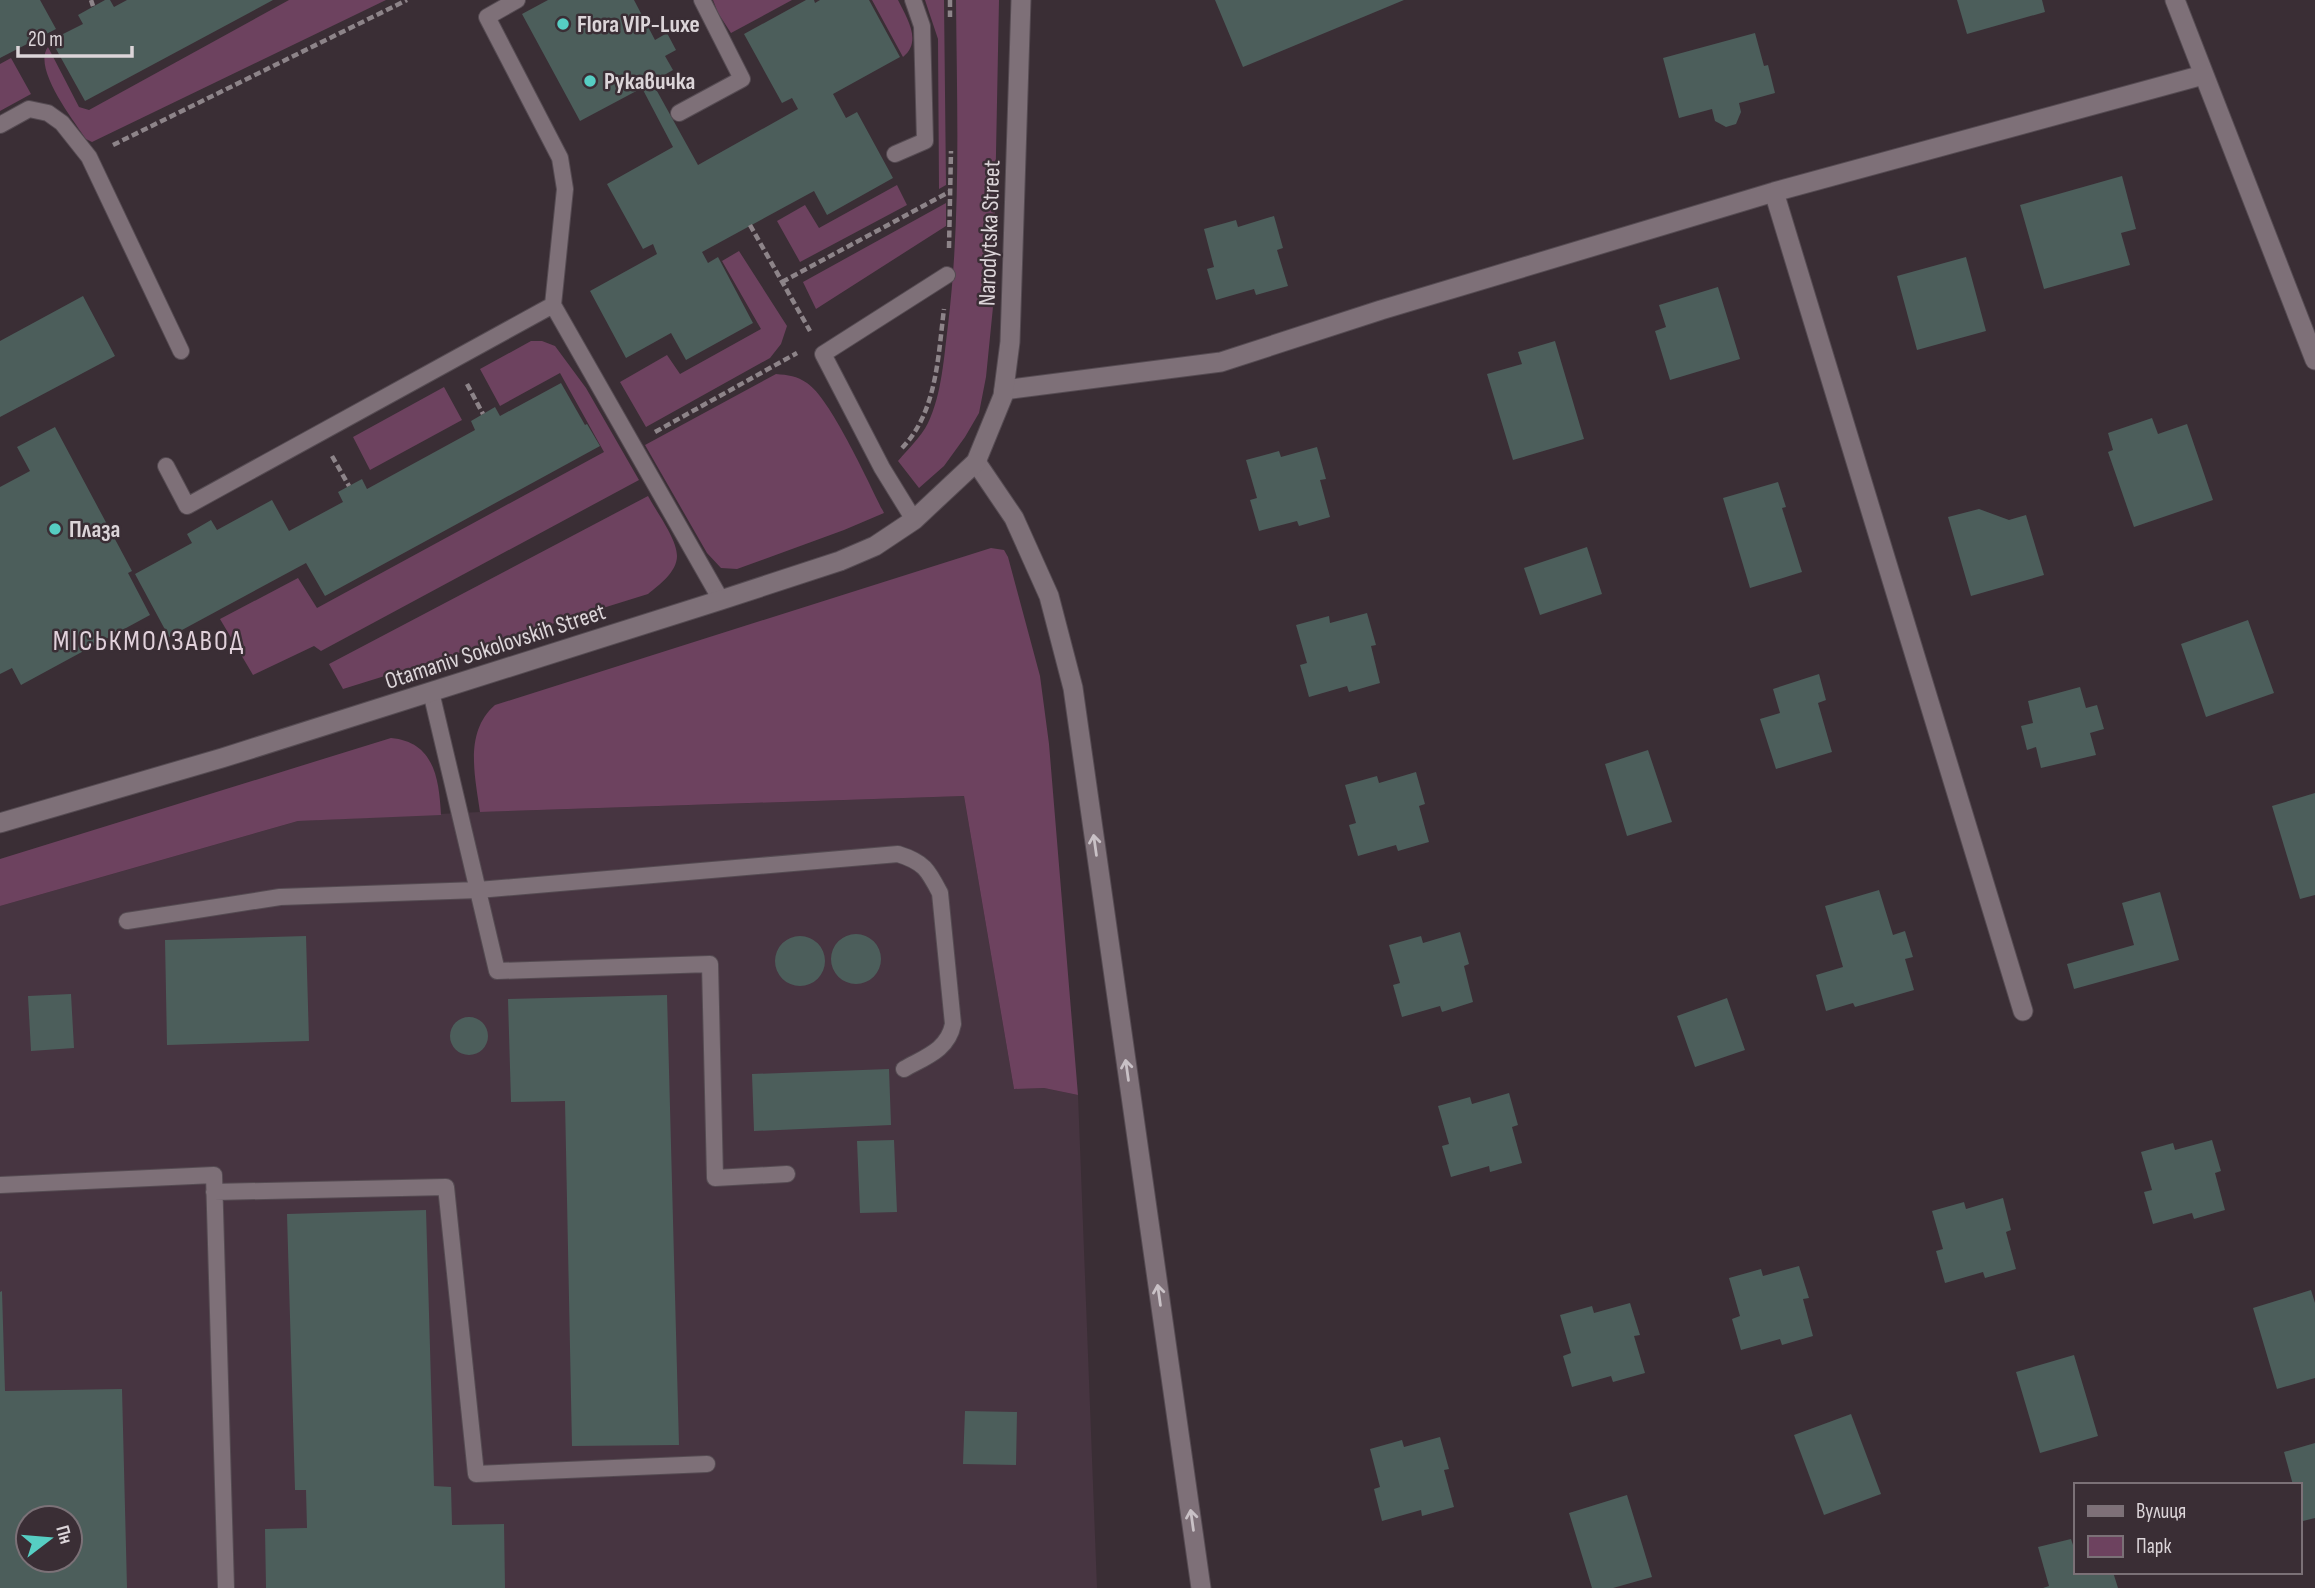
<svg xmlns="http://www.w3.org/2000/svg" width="2315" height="1588" font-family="'Sofia Sans Condensed',sans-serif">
  <rect width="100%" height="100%" fill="#3a2e35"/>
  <!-- built -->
  <path fill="#473541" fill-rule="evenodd" d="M964,796l50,293 30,-1 34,7 19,493h-1097v-682l298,-85 182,-9zM28,1518h42v42h-42z"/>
  <!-- green -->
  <path fill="#6d425f" d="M289,0h97l-294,142 -6,-3c-12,-18 -54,-71 -38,-92l31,60 10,3z
    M713,0h79l-61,33 -13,-20z
    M872,0h26c8,17 25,41 5,57z
    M925,0h19l2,185 -7,4 -1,-150z
    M956,0h43l-6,307 -7,70 -7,36 -14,24 -21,29 -25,22 -21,-27c10,-12 23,-24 30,-38 14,-29 16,-67 20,-98 13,-108 9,-217 8,-325z
    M11,58l20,36 -31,17v-47z
    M897,185l10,20 -107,57 -23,-41 28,-16 14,23z
    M946,203v23l-130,83 -13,-27z
    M739,251l48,75 -6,18 -11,14 -124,69 -26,-45 47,-27 13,19 81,-45 -39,-68z
    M531,341h11l13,5 31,42 53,92 -318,171 -7,-5 -61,29 -33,-56 78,-41 19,30 287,-156 -44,-79 -60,33 -20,-37z
    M776,374c12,1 21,2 31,9 24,16 62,101 77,130l-40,17 -107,39 -16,-1 -14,-15 -62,-108z
    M444,387l18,33 -92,50 -17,-33z
    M648,496c8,15 29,43 29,60 0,16 -18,29 -29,38l-305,95 -14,-25z
    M991,548l13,2 4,7 32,119 9,68 29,351 -34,-7 -30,1 -50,-293 -484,16c-5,-36 -16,-80 15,-107z
    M391,738c43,4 48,40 50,77l-143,6 -298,85v-47z"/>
  <!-- building -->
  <path fill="#4c5e5b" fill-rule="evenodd" d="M0,0h40l16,29 -56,29z
    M105,0h5l4,7 13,-7h146l-188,101 -34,-61 32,-16 -5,-9z
    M548,0h86l21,40 12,-7 9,17 -11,6 8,14 -21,12 46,83 100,-56 -6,-11 -10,5 -38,-69 62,-34h8l1,3 5,-3h49l31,57 -67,37 13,24 11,-6 36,66 -66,37 -13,-24 -112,61 6,11 10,-6 35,66 -67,37 -15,-27 -45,25 -36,-67 67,-37 -4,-10 -10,5 -36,-65 66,-37 -31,-59 -62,33 -58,-107z
    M1215,0h189l-161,67z
    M1957,0h85l3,12 -78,22z
    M1755,33l9,33 4,-1 7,28 -36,10 2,9 -5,12 -10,3 -11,-6 -3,-12 -33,9 -16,-60z
    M2122,176l14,53 -15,4 9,32 -86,24 -24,-84z
    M1274,216l9,32 -6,2 11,36 -32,9 -2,-6 -38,11 -9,-31 7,-2 -10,-38 32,-9 2,7z
    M1966,257l20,74 -69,19 -20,-74z
    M1718,287l22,72 -70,21 -15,-49 11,-4 -7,-22z
    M83,296l32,60 -115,61v-76z
    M1555,341l29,98 -71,21 -26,-86 35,-10 -4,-12z
    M561,383l24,42 2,-1 13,22 -275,150 -19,-33 -137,74 -34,-63 57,-31 -5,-9 24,-14 6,10 55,-30 17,31 54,-29 -5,-10 11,-6 13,-7 5,10 108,-59 -4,-9 24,-14 5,9z
    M2152,418l6,16 29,-10 26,76 -79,27 -26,-75 5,-2 -5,-17z
    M55,427l77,144 -4,2 22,42 -129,70 -9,-17 -12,6v-187l30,-16 -13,-24z
    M1317,447l9,32 -6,1 10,37 -31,9 -2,-5 -38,10 -9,-31 7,-2 -11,-38 33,-9 2,6z
    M1778,482l8,25 -4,1 20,64 -52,16 -27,-90z
    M1979,509l30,11 17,-5 18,60 -73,21 -23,-79z
    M1587,547l15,47 -62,21 -16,-47z
    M1367,613l9,32 -5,1 9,37 -31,9 -2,-6 -38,11 -9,-32 7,-2 -11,-38 33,-9 1,7z
    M2248,620l26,73 -68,24 -25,-73z
    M1819,674l7,26 -8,3 14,49 -56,17 -16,-50 20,-6 -7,-24z
    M2080,687l6,21 11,-3 7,24 -14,4 6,22 -55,13 -5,-21 -9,3 -6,-24 12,-3 -5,-22z
    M1648,750l24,72 -45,14 -22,-72z
    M1416,772l9,32 -6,2 10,36 -31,9 -2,-6 -38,11 -9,-31 7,-2 -11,-38 32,-9 2,7z
    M2315,793v102l-15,4 -28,-93z
    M1879,890l14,45 12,-4 8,26 -8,2 9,31 -59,17 -2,-4 -27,8 -10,-36 27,-8 -18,-61z
    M2160,892l19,68 -105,29 -7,-25 67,-19 -12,-42z
    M1460,932l9,32 -5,2 9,36 -31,10 -2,-6 -38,11 -9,-32 7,-2 -11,-38 32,-9 2,7z
    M831 959a25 25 0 1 1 50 0a25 25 0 1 1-50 0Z
    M306,936l3,105 -142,4 -2,-105z
    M775 961a25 25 0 1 1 50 0a25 25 0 1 1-50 0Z
    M71,994l3,54 -43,3 -3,-55z
    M667,995l12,450 -107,1 -7,-345 -54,1 -3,-103z
    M1727,998l18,52 -50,17 -18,-51z
    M450 1036a19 19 0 1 1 38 0a19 19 0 1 1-38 0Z
    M889,1069l2,56 -137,6 -2,-57z
    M1509,1093l9,32 -6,2 10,36 -32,9 -1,-6 -38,11 -9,-31 7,-2 -11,-38 32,-9 2,7z
    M894,1140l3,72 -37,1 -3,-72z
    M2212,1140l9,31 -6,2 10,37 -31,9 -2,-6 -39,11 -9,-32 8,-2 -11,-38 32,-9 2,7z
    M2003,1198l8,32 -5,2 10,37 -31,9 -2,-6 -38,11 -9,-32 7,-2 -11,-38 32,-9 2,7z
    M426,1210l8,276 17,1 1,38 52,-1 1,64h-239l-1,-59 42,-1 -1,-38h-11l-8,-276z
    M1799,1266l10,32 -6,1 10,37 -31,9 -2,-6 -39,11 -9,-31 8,-3 -11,-38 32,-9 2,7z
    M2311,1290l4,13v75l-38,11 -24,-81z
    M2,1291l3,100 117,-2 5,199h-127v-296zM28,1518h42v42h-42z
    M1630,1303l10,32 -6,1 11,37 -32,9 -2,-6 -39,11 -9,-31 8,-3 -11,-38 32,-9 2,7z
    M2074,1355l24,81 -58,17 -24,-81z
    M965,1411l52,1 -1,53 -53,-1z
    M1851,1414l30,80 -57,21 -30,-80z
    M1440,1437l9,32 -5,1 10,37 -32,9 -1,-6 -39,11 -8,-32 6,-2 -10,-38 32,-9 2,7z
    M2315,1443v75l-16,4v-37h-6l-9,-33z
    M1627,1495l25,82 -39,11h-21l-23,-75z
    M2071,1539l2,6 2,-1v28h38l5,16h-75l6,-2 -11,-39z"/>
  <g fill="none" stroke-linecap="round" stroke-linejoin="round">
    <!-- service casing -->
    <g stroke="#554b52" stroke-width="18">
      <path id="service" d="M517,0l-30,17 73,141 5,31 -12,116
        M679,113l63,-34 -40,-79
        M0,125l29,-16 19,4 14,10 27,34 92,194
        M895,154l30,-13 -3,-115 -9,-26
        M166,466l21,40 366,-201 168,295
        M914,520l-32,-52 -59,-114 124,-79
        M431,692l66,279 213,-7 5,214 72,-4
        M127,921l153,-24 198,-7 420,-36c26,8 30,16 42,39l13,131c-5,26 -28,33 -49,45
        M0,1185l214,-10 12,413
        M214,1192l232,-5 30,287 231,-10"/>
    </g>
    <!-- minor casing -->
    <g stroke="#554b52" stroke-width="21">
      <path id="minor" d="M2175,0l140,360
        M1774,192l249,819
        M1004,390l217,-28 160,-52 393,-118 429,-117
        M976,462l38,56 35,78 24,92 128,900"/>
    </g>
    <!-- tertiary casing -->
    <g stroke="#554b52" stroke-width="21">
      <path id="tertiary" d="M0,823l222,-65 499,-158 119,-39 35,-15 39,-26 62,-58 27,-66 7,-54 11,-342"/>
    </g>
    <!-- path -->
    <path stroke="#8d8489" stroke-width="4.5" stroke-dasharray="7 3.5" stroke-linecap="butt" d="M91,0l2,6
      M950,0v17
      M113,145l294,-145
      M750,225l60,106
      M949,248l2,-97
      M782,282l169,-91
      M467,384l16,30
      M655,432l142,-79
      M902,448c35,-36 36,-92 42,-139
      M332,456l17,30"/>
    <!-- service -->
    <use href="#service" stroke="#7e7078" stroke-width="16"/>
    <!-- minor -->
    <use href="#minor" stroke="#7e7078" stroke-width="19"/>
    <!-- tertiary -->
    <use href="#tertiary" stroke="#7e7078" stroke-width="19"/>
  </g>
  <!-- one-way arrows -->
  <defs><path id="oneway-shaft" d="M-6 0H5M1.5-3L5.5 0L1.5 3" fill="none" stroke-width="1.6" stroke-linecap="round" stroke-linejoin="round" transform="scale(1.75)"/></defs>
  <g stroke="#c9c1c6">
    <use href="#oneway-shaft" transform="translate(1095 845) rotate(-98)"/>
    <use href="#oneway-shaft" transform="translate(1127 1070) rotate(-98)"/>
    <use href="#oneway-shaft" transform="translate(1159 1295) rotate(-98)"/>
    <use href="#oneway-shaft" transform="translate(1192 1520) rotate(-98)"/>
  </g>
  <!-- markers -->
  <g fill="#56cec3" stroke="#3a2e35" stroke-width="2.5">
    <circle cx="563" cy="24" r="7"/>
    <circle cx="590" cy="81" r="7"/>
    <circle cx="55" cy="529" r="7"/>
  </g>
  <g text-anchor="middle" stroke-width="5" stroke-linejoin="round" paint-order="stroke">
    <!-- poi labels -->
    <g font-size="24" font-weight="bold" fill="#dcd5d9" stroke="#3a2e35" text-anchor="start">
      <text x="577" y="32">Flora VIP-Luxe</text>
      <text x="604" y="89">Рукавичка</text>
      <text x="69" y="537">Плаза</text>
    </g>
    <!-- street labels -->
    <g font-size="24" fill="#dcd5d9" stroke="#3a2e35">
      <text transform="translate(989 233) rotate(-88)" y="8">Narodytska Street</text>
      <text transform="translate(495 646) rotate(-18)" y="8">Otamaniv Sokolovskih Street</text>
    </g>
    <!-- quarter labels -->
    <g font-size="28" letter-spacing="2" fill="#e1d1db" stroke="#3a2e35">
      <text x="149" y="650">МІСЬКМОЛЗАВОД</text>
    </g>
  </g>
  <!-- legend -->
  <rect x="2074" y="1483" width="228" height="91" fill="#3a2e35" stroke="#7b7177" stroke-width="2"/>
  <rect x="2088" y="1506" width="35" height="10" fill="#7e7078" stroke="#7b7177" stroke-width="2"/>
  <text x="2136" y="1518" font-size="21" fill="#dcd5d9">Вулиця</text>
  <rect x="2088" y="1536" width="35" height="21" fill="#6d425f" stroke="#7b7177" stroke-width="2"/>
  <text x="2136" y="1553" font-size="21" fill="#dcd5d9">Парк</text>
  <!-- north arrow -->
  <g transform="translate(49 1539) rotate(74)"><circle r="33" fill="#3a2e35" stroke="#7b7177" stroke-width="2"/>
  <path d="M0-5L12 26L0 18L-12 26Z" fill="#56cec3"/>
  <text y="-10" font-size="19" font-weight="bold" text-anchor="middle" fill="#dcd5d9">Пн</text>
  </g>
  <!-- scale -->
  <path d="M18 46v10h114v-10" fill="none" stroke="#dcd5d9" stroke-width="3.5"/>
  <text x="28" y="46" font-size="21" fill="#dcd5d9" stroke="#3a2e35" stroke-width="5" paint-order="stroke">20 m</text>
</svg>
